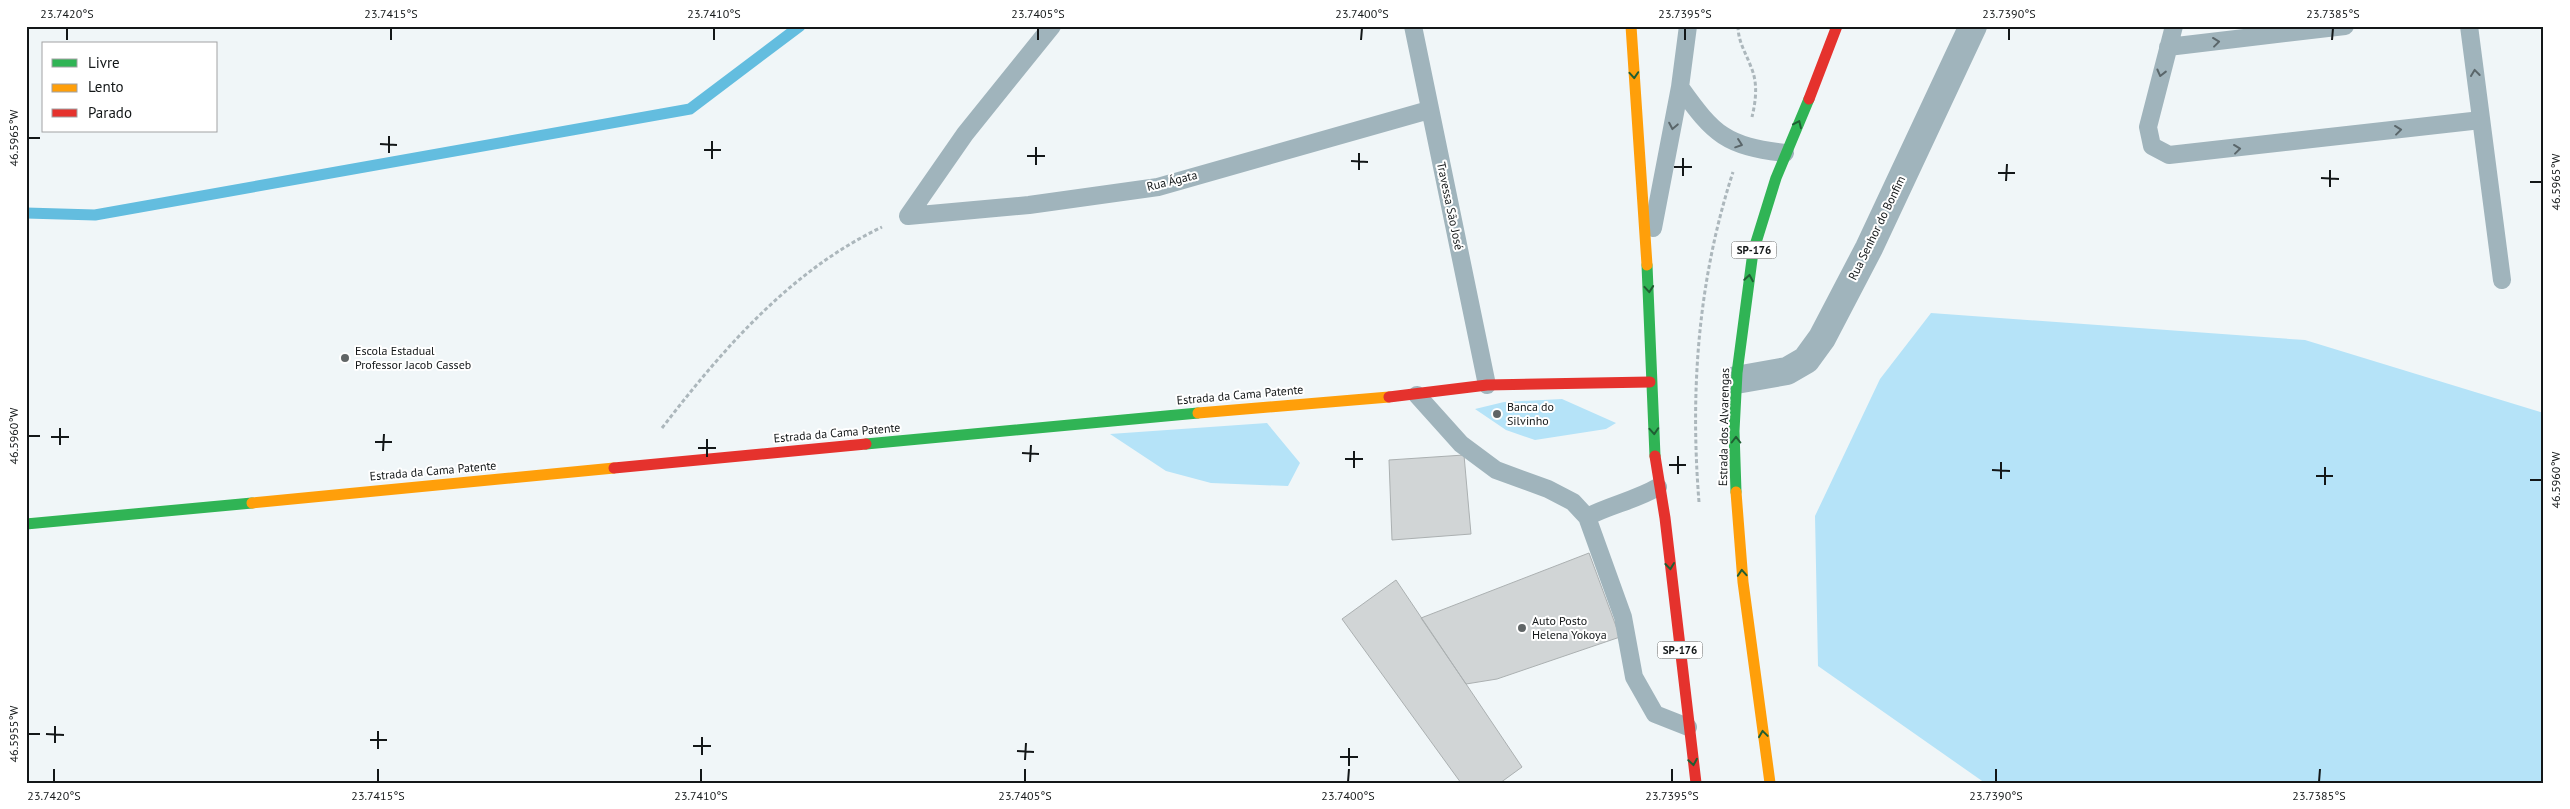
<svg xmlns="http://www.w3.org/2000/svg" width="2570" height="809" font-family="'PT Sans',sans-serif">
  <rect width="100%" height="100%" fill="#f0f6f8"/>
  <!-- green -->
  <path fill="#b5e3f8" d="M1931,313l374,27 239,73v370h-559l-167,-117 -3,-150 65,-137z
    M1562,399l54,24 -10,6 -71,11 -29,-10 -31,-21 29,-7z
    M1267,423l33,40 -12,23 -77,-3 -45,-12 -56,-37z"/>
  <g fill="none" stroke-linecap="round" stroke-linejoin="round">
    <!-- stream -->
    <path stroke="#63bddf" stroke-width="11" d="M26,213l69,2 595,-106 110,-83"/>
  </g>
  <!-- building -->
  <path fill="#d1d5d6" stroke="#abb0b1" d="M1464,455l7,79 -79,6 -3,-80z
    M1589,553l31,84 -123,42 -31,5 -45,-66z
    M1396,580l126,187 -22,16h-39l-119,-164z"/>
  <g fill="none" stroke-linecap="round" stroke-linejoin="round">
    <!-- path -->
    <path stroke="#acb7bc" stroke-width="3" stroke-dasharray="4 2.5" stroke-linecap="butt" d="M1738,26c0,16 8,27 13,41 7,16 5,33 1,50
      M662,428c61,-79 128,-157 220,-201
      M1699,502c-9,-112 -1,-222 34,-330"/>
    <!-- lane -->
    <path stroke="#a0b4bc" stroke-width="18" d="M1413,26l74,359
      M2174,26l-26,101 4,19 17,9 312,-35
      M2469,26l33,254
      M2168,47l177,-21
      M1680,87c34,48 46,59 105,66
      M908,216l121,-11 129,-18 271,-77
      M908,216l57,-82 87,-108
      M1653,228l27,-141 8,-61
      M1417,395l44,49 35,26 52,19 25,13 14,15 36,100 11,60 21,37 33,13
      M1587,517c23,-12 49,-17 71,-30"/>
    <!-- street -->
    <path stroke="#a0b4bc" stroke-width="28" d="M1736,380l51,-9 19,-11 16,-22 47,-90 104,-222"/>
    <!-- fast -->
    <path stroke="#30b455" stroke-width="11" d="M1647,265l8,191
      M866,444l332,-31
      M1736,492l-2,-61 3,-58 16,-121 23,-74 33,-79
      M26,524l226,-21"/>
    <!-- slow -->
    <path stroke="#ff9f0a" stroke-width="11" d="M1631,26l16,239
      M1198,413l191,-16
      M1736,492l7,90 27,201
      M252,503l362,-35"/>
    <!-- jam -->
    <path stroke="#e5322d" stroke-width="11" d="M1809,99l28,-73
      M1389,397l98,-12 163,-3
      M1655,456l10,62 31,265
      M614,468l252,-24"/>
  </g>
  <!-- one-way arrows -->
  <defs><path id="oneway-chevron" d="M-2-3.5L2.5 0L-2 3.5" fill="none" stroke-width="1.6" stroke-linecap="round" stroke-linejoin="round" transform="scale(1.25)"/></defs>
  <g stroke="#5a666a">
    <use href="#oneway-chevron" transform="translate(2216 42) rotate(-7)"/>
    <use href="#oneway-chevron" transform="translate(2161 73) rotate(104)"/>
    <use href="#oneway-chevron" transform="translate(2475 73) rotate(-97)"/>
    <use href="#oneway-chevron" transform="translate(1673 126) rotate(101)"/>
    <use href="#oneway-chevron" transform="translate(2398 130) rotate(-7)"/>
    <use href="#oneway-chevron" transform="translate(1739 144) rotate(19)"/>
    <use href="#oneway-chevron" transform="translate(2237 149) rotate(-7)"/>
  </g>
  <g stroke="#205e33">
    <use href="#oneway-chevron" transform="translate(1634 75) rotate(86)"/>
    <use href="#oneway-chevron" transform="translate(1798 124) rotate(-65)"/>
    <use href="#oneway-chevron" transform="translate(1749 278) rotate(-81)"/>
    <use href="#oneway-chevron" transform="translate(1649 289) rotate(85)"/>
    <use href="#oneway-chevron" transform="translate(1654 431) rotate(86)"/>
    <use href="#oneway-chevron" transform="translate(1736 440) rotate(-90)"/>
    <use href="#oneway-chevron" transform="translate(1670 566) rotate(84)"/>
    <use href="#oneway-chevron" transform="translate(1742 573) rotate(-94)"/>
    <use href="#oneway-chevron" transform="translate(1763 734) rotate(-98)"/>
    <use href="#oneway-chevron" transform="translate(1693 762) rotate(81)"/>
  </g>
  <!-- ticks -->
  <path fill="none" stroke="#131718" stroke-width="2" d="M67,40v-12M391,40v-12M714,40v-12M1038,40v-12M1361,40l1,-12M1685,40v-12M2009,40v-12M2332,40l1,-12M28,138h12M380,144l17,1M704,150h17M389,153v-17M1027,156h18M712,159v-18M1351,161l17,1M1036,165v-18M1674,167h18M1359,170v-17M1998,173h17M1683,176v-18M2321,178l18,1M2006,181l1,-17M2530,182h12M2330,187v-17M28,436h12M51,437h18M375,442h17M60,445v-17M698,448h18M383,451l1,-17M1022,453l17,1M707,457v-18M1345,459h18M1030,462l1,-17M1669,465h17M1354,468v-17M1992,470l18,1M1678,474v-18M2316,476h17M2001,479v-17M2530,480h12M2325,485v-18M28,734h12M46,734l18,1M370,740h17M55,743v-17M693,746h18M378,749v-18M1017,751l17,1M702,755v-18M1340,757h18M1025,760l1,-17M1349,766v-18M54,782v-13M378,782v-13M701,782v-13M1025,782v-13M1348,782l1,-13M1672,782v-13M1996,782v-13M2319,782l1,-13"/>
  <!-- markers -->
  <g fill="#606566" stroke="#fff" stroke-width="2">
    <circle cx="345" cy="358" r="5"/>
    <circle cx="1497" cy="414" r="5"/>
    <circle cx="1522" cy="628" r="5"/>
  </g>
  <g text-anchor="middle" stroke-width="4" stroke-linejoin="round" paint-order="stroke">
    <!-- shield labels -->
    <g fill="#fff" stroke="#5a5d5d" stroke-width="1">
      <rect x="1731.5" y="241.5" width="45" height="17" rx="4"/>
      <rect x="1657.5" y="641.5" width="45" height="17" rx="4"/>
    </g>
    <g font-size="11" font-weight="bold" fill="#131718">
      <text x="1754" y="254">SP-176</text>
      <text x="1680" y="654">SP-176</text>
    </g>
    <!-- street labels -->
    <g font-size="12" fill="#131718" stroke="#fff">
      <text transform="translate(1172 181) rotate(-14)" y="4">Rua Ágata</text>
      <text transform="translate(1450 206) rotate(78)" y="4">Travessa São José</text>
      <text transform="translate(1877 228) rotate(-64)" y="4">Rua Senhor do Bonfim</text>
      <text transform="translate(1240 395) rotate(-5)" y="4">Estrada da Cama Patente</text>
      <text transform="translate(1724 427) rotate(-89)" y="4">Estrada dos Alvarengas</text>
      <text transform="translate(837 433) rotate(-5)" y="4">Estrada da Cama Patente</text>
      <text transform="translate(433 471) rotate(-5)" y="4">Estrada da Cama Patente</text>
    </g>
    <!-- poi labels -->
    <g font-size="12" fill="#131718" stroke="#fff" text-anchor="start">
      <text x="355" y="355">Escola Estadual<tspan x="355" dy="14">Professor Jacob Casseb</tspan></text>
      <text x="1507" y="411">Banca do<tspan x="1507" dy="14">Silvinho</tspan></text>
      <text x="1532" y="625">Auto Posto<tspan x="1532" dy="14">Helena Yokoya</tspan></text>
    </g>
  </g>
  <!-- border -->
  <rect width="2570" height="809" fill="none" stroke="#ffffff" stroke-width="55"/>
  <!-- legend -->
  <rect x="42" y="42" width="175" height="90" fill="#ffffff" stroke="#a1a2a3"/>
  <rect x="52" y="59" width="25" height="8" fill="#30b455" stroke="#a1a2a3"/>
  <text x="88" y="68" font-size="15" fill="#131718">Livre</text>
  <rect x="52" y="84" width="25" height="8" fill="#ff9f0a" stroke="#a1a2a3"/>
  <text x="88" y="92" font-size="15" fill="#131718">Lento</text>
  <rect x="52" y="109" width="25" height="8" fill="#e5322d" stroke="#a1a2a3"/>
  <text x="88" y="118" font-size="15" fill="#131718">Parado</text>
  <rect x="28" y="28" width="2514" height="754" fill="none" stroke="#131718" stroke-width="2"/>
  <g font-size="12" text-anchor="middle" fill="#131718">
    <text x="67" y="18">23.7420°S</text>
    <text x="391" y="18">23.7415°S</text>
    <text x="714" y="18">23.7410°S</text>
    <text x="1038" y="18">23.7405°S</text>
    <text x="1362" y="18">23.7400°S</text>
    <text x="1685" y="18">23.7395°S</text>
    <text x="2009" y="18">23.7390°S</text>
    <text x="2333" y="18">23.7385°S</text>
    <text transform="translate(14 138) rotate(-90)" y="4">46.5965°W</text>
    <text transform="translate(2556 182) rotate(-90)" y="4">46.5965°W</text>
    <text transform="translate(14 436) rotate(-90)" y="4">46.5960°W</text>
    <text transform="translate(2556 480) rotate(-90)" y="4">46.5960°W</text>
    <text transform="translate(14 734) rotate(-90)" y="4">46.5955°W</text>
    <text x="54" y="800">23.7420°S</text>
    <text x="378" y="800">23.7415°S</text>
    <text x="701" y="800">23.7410°S</text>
    <text x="1025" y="800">23.7405°S</text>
    <text x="1348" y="800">23.7400°S</text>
    <text x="1672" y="800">23.7395°S</text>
    <text x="1996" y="800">23.7390°S</text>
    <text x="2319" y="800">23.7385°S</text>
  </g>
</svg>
